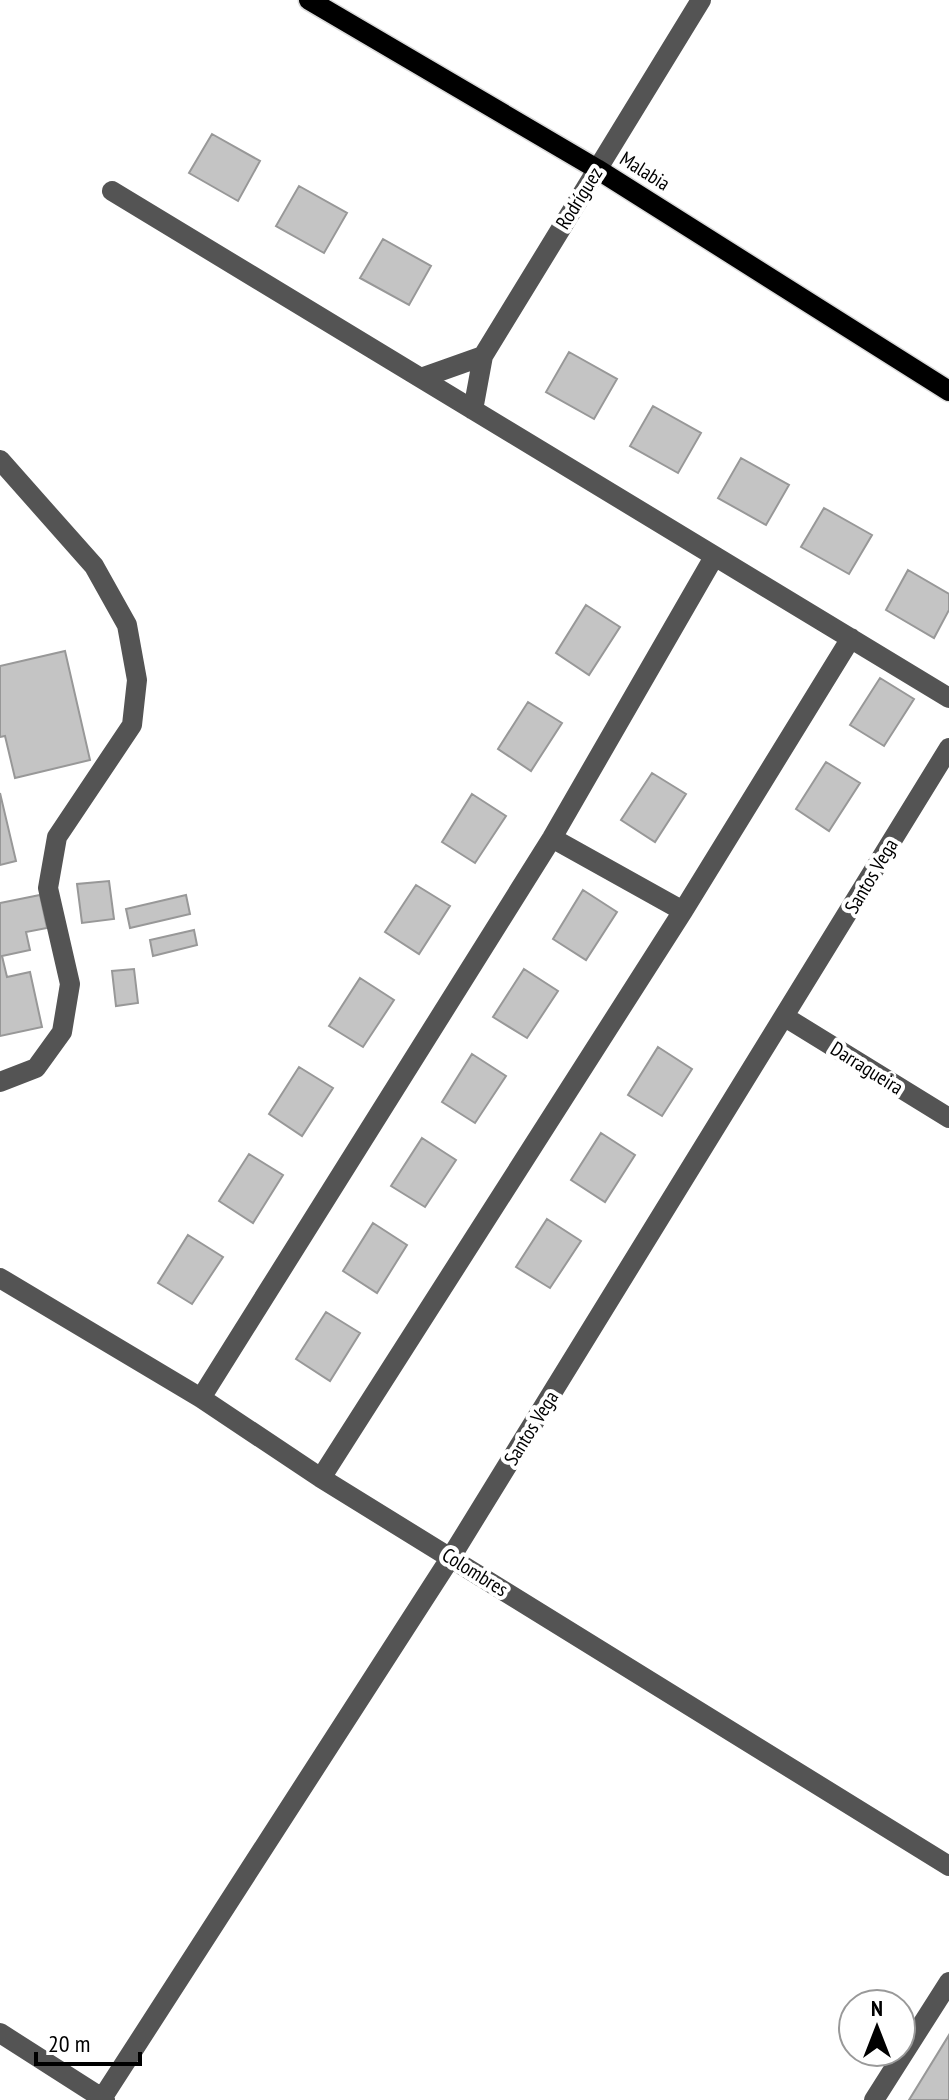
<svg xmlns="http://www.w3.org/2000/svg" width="949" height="2100" font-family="'PT Sans Narrow',sans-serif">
  <rect width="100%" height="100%" fill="#fff"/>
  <!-- building -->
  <path fill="#c4c4c4" stroke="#989898" stroke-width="2" d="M212,134l48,27 -22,40 -49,-28z
    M299,186l48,27 -23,40 -48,-27z
    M383,239l48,27 -22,39 -49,-27z
    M569,352l48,27 -23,40 -48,-27z
    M653,406l48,27 -23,40 -48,-27z
    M741,458l48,27 -23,40 -48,-27z
    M824,508l48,27 -23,39 -48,-27z
    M908,570l41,24v16l-15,28 -48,-28z
    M586,605l34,22 -31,48 -33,-22z
    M65,651l25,109 -75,18 -10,-42 -5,1v-71z
    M880,678l34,21 -30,47 -34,-21z
    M528,702l34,21 -31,48 -33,-22z
    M826,762l34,21 -31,48 -33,-22z
    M652,773l34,21 -31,48 -34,-22z
    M0,793l16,68 -16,4z
    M472,794l34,22 -31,47 -33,-21z
    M109,881l5,38 -32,4 -5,-39z
    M416,885l34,21 -31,48 -34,-22z
    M583,890l34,22 -31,48 -33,-21z
    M40,895l7,33 -21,4 4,18 -28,6 5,21 23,-5 12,55 -42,9v-133z
    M186,895l4,19 -60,14 -4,-19z
    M194,930l3,15 -44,11 -3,-16z
    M134,969l4,34 -22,3 -4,-35z
    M524,969l34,22 -31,47 -34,-21z
    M360,978l34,22 -31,47 -34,-21z
    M658,1047l34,22 -30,47 -34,-21z
    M472,1054l34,22 -31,47 -33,-21z
    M299,1067l34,21 -31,48 -33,-22z
    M601,1133l34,22 -30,47 -34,-22z
    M422,1138l34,22 -31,47 -34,-21z
    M249,1154l34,21 -30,48 -34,-22z
    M547,1219l34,22 -31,47 -34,-21z
    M373,1223l34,22 -30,48 -34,-22z
    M188,1235l35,22 -31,47 -34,-21z
    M326,1312l34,21 -30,48 -34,-22z
    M949,2035v65h-40z"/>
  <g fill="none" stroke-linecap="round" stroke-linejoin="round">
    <!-- major casing -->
    <g stroke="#dbdbdb" stroke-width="23">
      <path id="major" d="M309,0l288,169 352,222"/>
    </g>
    <!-- minor -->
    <path stroke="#545454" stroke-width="20" d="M112,191l837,507
      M483,356l218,-356
      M421,378l62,-22 -10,54
      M0,460l94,106 33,59 10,55 -5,45 -75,112 -9,51 22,96 -8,48 -26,36 -36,14
      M552,838l131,73
      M785,1017l164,101
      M0,1278l201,120 120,80 628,388
      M201,1398l351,-560 162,-281
      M321,1478l362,-567 168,-273
      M0,2033l105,67
      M101,2100l350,-543 498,-809
      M874,2100l75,-118"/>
    <!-- major -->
    <use href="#major" stroke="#000" stroke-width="20"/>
  </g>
  <g text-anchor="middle" stroke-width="8" stroke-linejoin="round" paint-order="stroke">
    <!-- street labels -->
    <g font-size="20" fill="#000" stroke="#fff">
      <text transform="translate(645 171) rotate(32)" y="7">Malabia</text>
      <text transform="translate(579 198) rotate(-58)" y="7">Rodríguez</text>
      <text transform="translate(871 876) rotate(-59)" y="7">Santos Vega</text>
      <text transform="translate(867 1068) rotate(32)" y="7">Darragueira</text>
      <text transform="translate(531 1428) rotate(-58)" y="7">Santos Vega</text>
      <text transform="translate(475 1572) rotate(32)" y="7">Colombres</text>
    </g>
  </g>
  <!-- north arrow -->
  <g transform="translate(877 2028)"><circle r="38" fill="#ffffff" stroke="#999999" stroke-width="2"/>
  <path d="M0-6L14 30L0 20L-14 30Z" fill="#000000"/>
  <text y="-12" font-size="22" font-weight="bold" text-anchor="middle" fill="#000000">N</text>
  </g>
  <!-- scale -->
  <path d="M36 2052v12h104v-12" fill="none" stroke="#000000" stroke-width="4"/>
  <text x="48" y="2052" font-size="24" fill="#000000" stroke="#ffffff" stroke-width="6" paint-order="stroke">20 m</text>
</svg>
